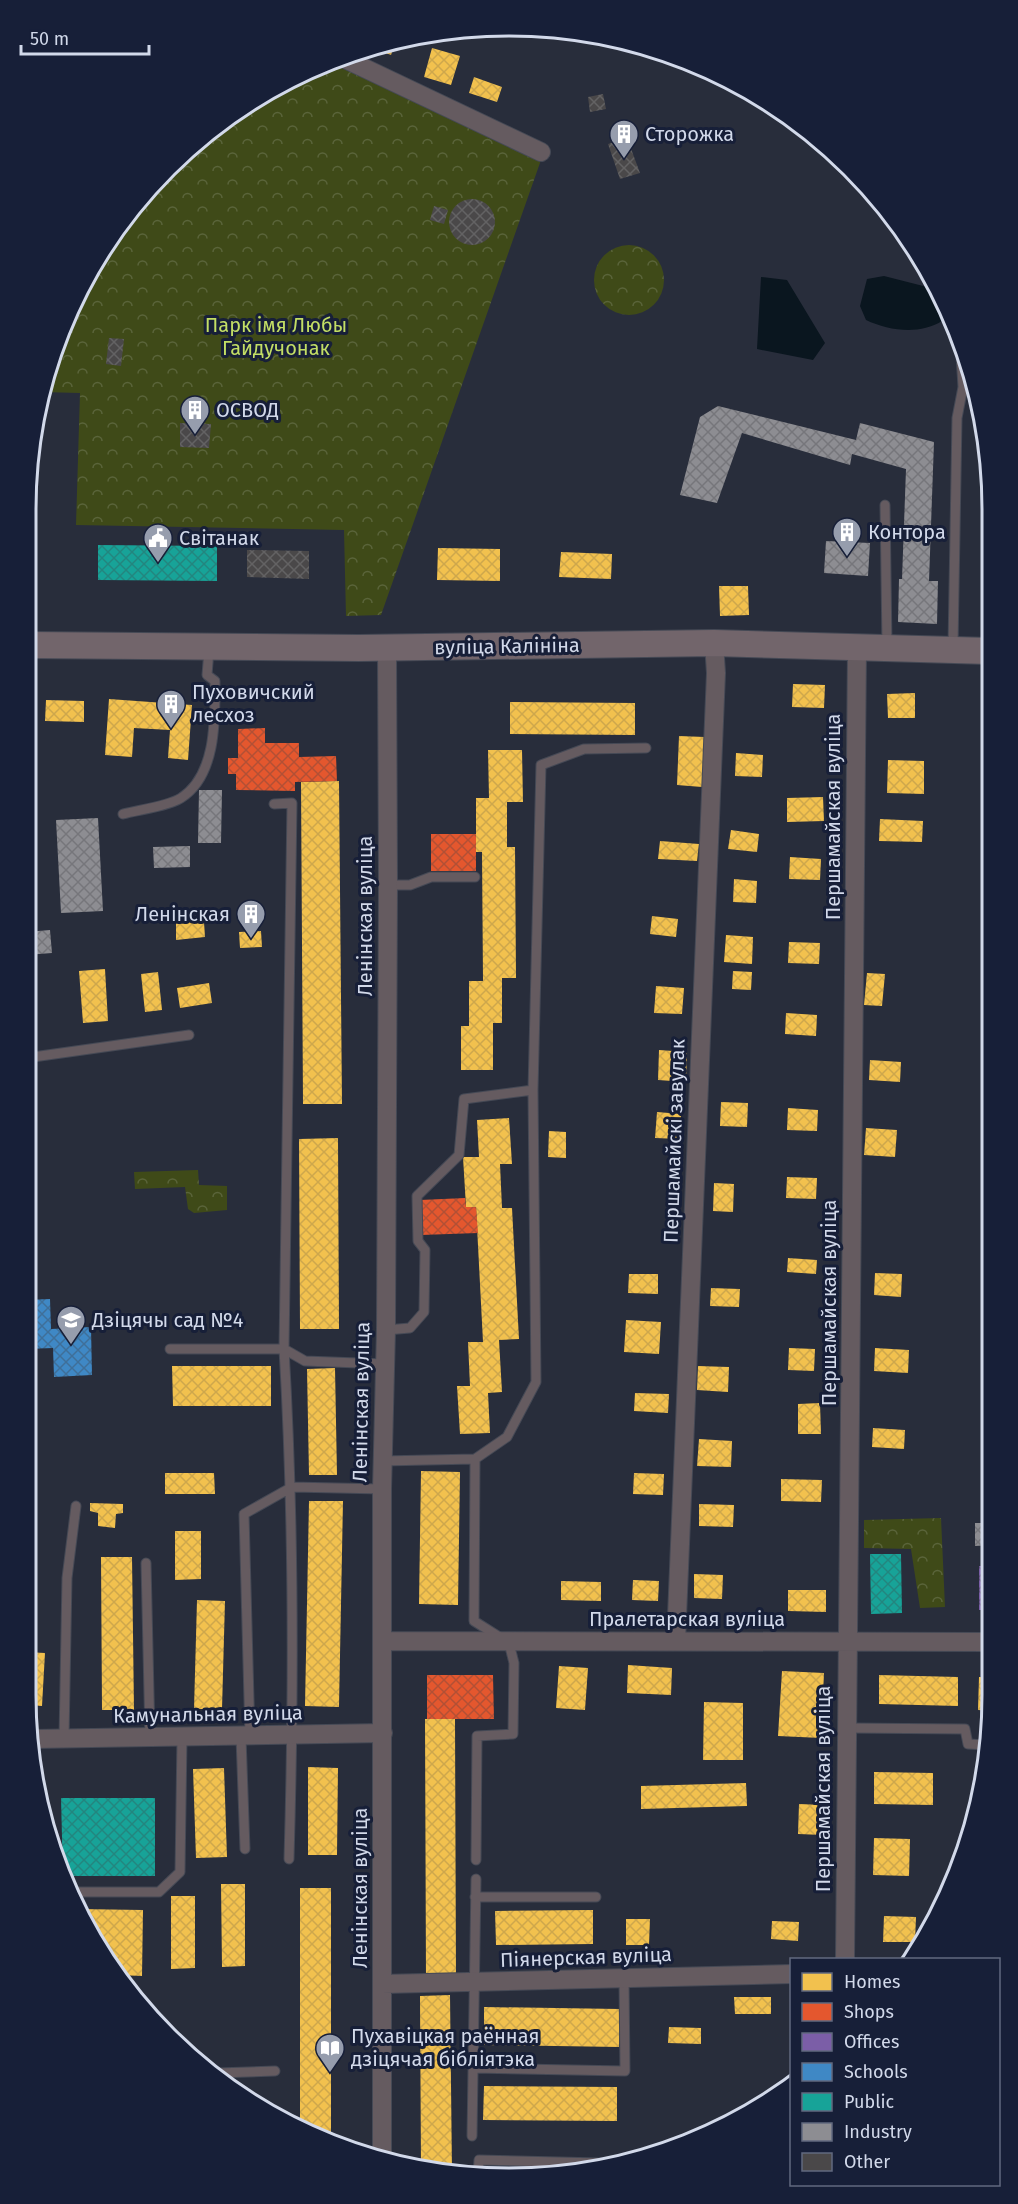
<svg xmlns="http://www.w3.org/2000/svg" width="1018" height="2204" font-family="'Fira Sans',sans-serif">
  <defs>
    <pattern id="park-crowns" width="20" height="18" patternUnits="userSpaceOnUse" patternTransform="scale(1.5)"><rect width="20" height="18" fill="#3f4a18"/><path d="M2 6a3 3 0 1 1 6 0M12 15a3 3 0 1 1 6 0" fill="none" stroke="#5a643a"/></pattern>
    <pattern id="homes-cross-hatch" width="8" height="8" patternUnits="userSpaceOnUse" patternTransform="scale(1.5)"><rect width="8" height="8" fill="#f2c14e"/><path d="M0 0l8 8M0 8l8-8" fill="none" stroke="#cea74c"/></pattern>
    <pattern id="shops-cross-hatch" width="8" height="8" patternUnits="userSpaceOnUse" patternTransform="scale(1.5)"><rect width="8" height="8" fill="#e4572e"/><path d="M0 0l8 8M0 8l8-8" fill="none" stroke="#b25035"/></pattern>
    <pattern id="offices-cross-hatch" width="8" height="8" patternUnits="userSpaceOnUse" patternTransform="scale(1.5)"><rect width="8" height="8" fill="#7b5ea7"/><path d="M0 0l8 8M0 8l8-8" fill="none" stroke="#60517b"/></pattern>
    <pattern id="schools-cross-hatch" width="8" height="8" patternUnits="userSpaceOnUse" patternTransform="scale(1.5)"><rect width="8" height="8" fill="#3f88c5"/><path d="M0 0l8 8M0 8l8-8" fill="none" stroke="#3f6f99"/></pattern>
    <pattern id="public-cross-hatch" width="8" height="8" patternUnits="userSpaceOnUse" patternTransform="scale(1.5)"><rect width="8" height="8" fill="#17a398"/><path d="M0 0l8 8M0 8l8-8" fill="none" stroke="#23867f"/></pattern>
    <pattern id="industry-cross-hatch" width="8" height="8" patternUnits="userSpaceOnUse" patternTransform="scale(1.5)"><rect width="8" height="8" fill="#8d8d92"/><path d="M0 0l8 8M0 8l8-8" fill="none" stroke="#76767b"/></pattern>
    <pattern id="building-cross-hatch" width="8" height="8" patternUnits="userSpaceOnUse" patternTransform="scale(1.5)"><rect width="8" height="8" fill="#4a4849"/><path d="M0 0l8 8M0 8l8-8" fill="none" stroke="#636263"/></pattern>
  </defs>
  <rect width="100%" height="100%" fill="#282d3b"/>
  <!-- park -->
  <path fill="url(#park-crowns)" d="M327,61l214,99 -160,455 -35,1 -2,-86 -268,-5 4,-132 -38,-1 20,-68 45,-83 60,-74 73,-60z
    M594 280a35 35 0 1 1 70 0a35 35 0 1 1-70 0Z
    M198,1170l1,15 28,1v24l-33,3 -6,-4 -3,-22 -50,2 -1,-17z
    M941,1518l4,89 -25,1 -9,-59 -47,-1v-28z"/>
  <!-- water -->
  <path fill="#0a161f" d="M884,276l51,13 8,13 -1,19c-22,14 -53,10 -76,-1l-6,-14 7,-27z
    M761,277l26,3 38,63 -12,17 -56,-11z"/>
  <!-- homes -->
  <path fill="url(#homes-cross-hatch)" d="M396,40l-5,15 -19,-7 7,-2z
    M432,48l28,8 -9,29 -27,-8z
    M474,77l28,10 -5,15 -28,-9z
    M438,548l62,1v32l-63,-1z
    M561,552l51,2 -1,25 -52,-2z
    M719,586h29l1,29 -29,1z
    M793,684l32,1 -1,23 -32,-1z
    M915,693v25h-27l-1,-24z
    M109,699l83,6 -4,55 -20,-2 2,-28 -36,-2 -2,29 -27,-2z
    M46,700l38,1v21l-39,-1z
    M510,702l125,1v32l-125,-1z
    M679,736l26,1 -3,50 -25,-2z
    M488,750h34l1,52h-16v45h8l1,131h-14v45h-9v47h-32v-44h8v-45h14l-1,-129h-6v-54h13z
    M736,753l27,2 -1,22 -27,-1z
    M888,760l36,1v33l-37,-1z
    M337,781h2l3,323h-39l-2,-322z
    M823,797l1,24 -37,1v-24z
    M880,819l43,2 -1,21 -43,-1z
    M731,830l28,4 -2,18 -29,-3z
    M660,841l39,3 -2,17 -39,-2z
    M790,857l31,2 -1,21 -31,-1z
    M734,879l23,2 -1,22 -23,-1z
    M652,916l26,3 -2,18 -26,-3z
    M204,922l1,15 -29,3v-17z
    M261,931l1,16 -22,1 -1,-16z
    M726,935l27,2 -1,27 -28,-2z
    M789,942l31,1 -1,21 -31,-1z
    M105,969l3,52 -25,2 -4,-52z
    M733,971l19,1 -1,18 -19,-1z
    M158,972l4,38 -17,2 -4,-38z
    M867,973l18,1 -3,32 -18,-1z
    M209,983l3,20 -32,5 -3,-20z
    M656,986l28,2 -2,26 -28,-1z
    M786,1013l31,2 -1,21 -31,-2z
    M659,1050l28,2 -1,30 -28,-2z
    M870,1060l31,2 -1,20 -31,-2z
    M721,1102l27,1 -1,24 -27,-1z
    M788,1108l30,2 -1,21 -30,-1z
    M657,1112l24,2 -1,25 -25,-1z
    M509,1118l3,46h-12l2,44h10l7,131 -20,1 3,52 -14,1 2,40 -30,1 -3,-48h13l-2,-44h15l-7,-135h-10l-3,-50h16l-2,-37z
    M866,1128l31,2 -2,27 -31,-2z
    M549,1131l17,1v26l-18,-1z
    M338,1138l1,191h-39l-1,-190z
    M787,1177l30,1 -1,21 -30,-1z
    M714,1183l20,1 -1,28 -20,-1z
    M788,1258l29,2 -1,14 -29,-2z
    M875,1273l27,1 -1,23 -27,-2z
    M629,1274h29v20l-30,-1z
    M711,1288l29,1 -1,18 -29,-1z
    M626,1320l35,2 -2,32 -35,-2z
    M789,1348l26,1 -1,22 -26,-1z
    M875,1348l34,2 -1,23 -34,-2z
    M172,1366h99v40h-98z
    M698,1366l31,1 -1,25 -31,-2z
    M335,1368l2,107h-28l-2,-106z
    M635,1393l34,1 -1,19 -34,-2z
    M820,1403l1,31h-23v-30z
    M873,1428l32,2 -1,19 -32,-2z
    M699,1439l33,2 -1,26 -34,-1z
    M421,1471l39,1 -2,133 -39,-1z
    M165,1473h49l1,21h-50z
    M634,1473l30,1 -1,21 -30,-1z
    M781,1479l41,1 -1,22 -40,-1z
    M309,1501h34l-4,206 -34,-1z
    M90,1503l33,1v9l-7,1 -1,14 -17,-2v-13l-8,-2z
    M699,1504l35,1 -1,22 -34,-1z
    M26,1511h6l-3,54h-3z
    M175,1531h26v48l-26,1z
    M101,1557h31l2,153h-32z
    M694,1574l29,1 -1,24 -28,-1z
    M633,1580l26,1 -1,20 -26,-1z
    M561,1581l40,1v19l-40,-1z
    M788,1590h38v22l-38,-1z
    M197,1600l28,1 -3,108h-28z
    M26,1652l19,1 -3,53 -15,-1z
    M628,1665l44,3 -1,27 -44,-2z
    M559,1666l29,2 -3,42 -29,-2z
    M782,1671l42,2 -3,65 -43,-2z
    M879,1675l79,2v29l-79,-2z
    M979,1677h13l-1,34 -13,-1z
    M704,1702l39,1v57h-40z
    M425,1719h30l1,261h-30z
    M308,1767l30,1 -1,87h-29z
    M224,1768l3,89 -31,1 -3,-89z
    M874,1772l59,1v32l-59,-1z
    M746,1783l1,23 -106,3v-23z
    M799,1804l25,1 -1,30 -25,-1z
    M874,1838l36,1 -1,37 -36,-1z
    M221,1884h24v82l-23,1z
    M300,1888h31v250l-31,-12z
    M171,1896h24v72l-24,1z
    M78,1909l65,1 -1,66 -24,-1 -28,-39z
    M593,1910v34l-97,1 -1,-34z
    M884,1916l32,1 -1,25h-32z
    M626,1919h24l-1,26h-23z
    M772,1921l27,1 -1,19 -27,-2z
    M450,1995l2,177 -31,-2 -1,-174z
    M734,1997h37v17h-36z
    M484,2007l136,2 -1,38 -135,-2z
    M669,2027l32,1v16l-33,-1z
    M484,2086l133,1v34l-134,-1z"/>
  <!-- shops -->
  <path fill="url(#shops-cross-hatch)" d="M265,728v15h34v14l37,-1 1,25 -42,1v9l-59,-1v-16h-8v-16h10v-29z
    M431,834h45v37h-45z
    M465,1198l1,9h10l2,26 -57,2 -1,-35z
    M427,1675h66l1,44h-67z"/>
  <!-- offices -->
  <path fill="url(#offices-cross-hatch)" d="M979,1566h13v44h-13z"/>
  <!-- schools -->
  <path fill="url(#schools-cross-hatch)" d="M50,1299l1,30 40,-2 1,48 -38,2 -1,-29 -27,1v-49z"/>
  <!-- public -->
  <path fill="url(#public-cross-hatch)" d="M98,545l119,1v35l-119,-1z
    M870,1554h31l1,59 -31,1z
    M61,1798h94v78h-92z"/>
  <!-- industry -->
  <path fill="url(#industry-cross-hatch)" d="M718,406l138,34 4,-17 74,19 -5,139h9l-1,43 -39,-2 1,-43h3l4,-110 -54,-15 -2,11 -108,-32 -25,70 -37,-8 20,-78z
    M826,541l44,2 -2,33 -44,-3z
    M199,790h23l-1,53h-23z
    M98,818l5,93 -42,2 -5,-93z
    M190,846v21l-36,1 -1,-21z
    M50,930l2,23 -26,2v-23z
    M975,1523h17v22l-17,1z"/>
  <!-- building -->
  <path fill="url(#building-cross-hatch)" d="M603,94l3,15 -16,3 -2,-15z
    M627,138l13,35 -20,6 -12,-35z
    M449 222a23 23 0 1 1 46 0a23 23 0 1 1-46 0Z
    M434,206l14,4 -4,14 -14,-4z
    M109,338l15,1 -3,27 -15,-2z
    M180,423l31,1 -2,24 -29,-1z
    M247,550l62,1v28l-62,-2z"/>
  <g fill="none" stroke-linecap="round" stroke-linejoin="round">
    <!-- service casing -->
    <g stroke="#454955" stroke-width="11">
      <path id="service" d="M885,505l2,141
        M953,647l4,-229 6,-31 -3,-48
        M274,804l18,-1 -8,546 21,12 80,3
        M123,814c15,-4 46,-8 58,-16 36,-23 34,-80 34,-117l-8,-6 2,-25
        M388,885h22l21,-8h44
        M26,1058l163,-23
        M386,1330l24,-2 14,-16 1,-62 -7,-9 -1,-45 42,-41 5,-56 69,-9
        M170,1349h114c10,170 10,340 5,510
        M382,1461l93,-2
        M991,1554h1
        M146,1563l4,175
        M847,1728l118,1 3,15 20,1
        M241,1737l4,112
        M250,1737l-6,-223 48,-27 90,2
        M64,1738l3,-160 9,-72
        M476,1860l1,-124 36,-2 1,-71 -5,-20 -35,-22 1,-162 32,-22 29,-55 -3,-292 8,-325 43,-16 62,-1
        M70,1892h89l21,-20 2,-134
        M475,1897h121
        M122,1981h2v3
        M474,2068l151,3 -1,-93
        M217,2073l58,-2
        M472,2136l4,-257
        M478,2176l1,-16 121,3"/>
    </g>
    <!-- minor casing -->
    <g stroke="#454955" stroke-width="20">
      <path id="minor" d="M341,57l200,95
        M382,1641l610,1
        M676,1641l40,-968 -2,-30
        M33,1739l350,-6
        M845,1960l12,-1312
        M382,1984l410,-10
        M382,2157v-668l4,-159 2,-445 -1,-237"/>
    </g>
    <!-- secondary casing -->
    <g stroke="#454955" stroke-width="28">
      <path id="secondary" d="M26,645l333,3 355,-5 275,8"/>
    </g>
    <!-- service -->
    <use href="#service" stroke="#655b60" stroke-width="9"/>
    <!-- minor -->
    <use href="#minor" stroke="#655b60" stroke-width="18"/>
    <!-- secondary -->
    <use href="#secondary" stroke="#72656b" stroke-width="26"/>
  </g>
  <!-- icons -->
  <defs>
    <g id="building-pin" transform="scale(1.5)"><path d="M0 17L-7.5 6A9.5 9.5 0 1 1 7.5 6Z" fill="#969dad" stroke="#171f38"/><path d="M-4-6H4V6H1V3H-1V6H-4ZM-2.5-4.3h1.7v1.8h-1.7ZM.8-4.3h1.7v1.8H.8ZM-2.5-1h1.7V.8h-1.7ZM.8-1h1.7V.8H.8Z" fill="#fff"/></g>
    <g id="civic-pin" transform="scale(1.5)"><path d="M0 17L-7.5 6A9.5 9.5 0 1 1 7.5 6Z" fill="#969dad" stroke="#171f38"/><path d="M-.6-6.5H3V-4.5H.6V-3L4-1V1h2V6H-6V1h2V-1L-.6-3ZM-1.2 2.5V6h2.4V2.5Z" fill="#fff"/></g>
    <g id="school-pin" transform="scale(1.5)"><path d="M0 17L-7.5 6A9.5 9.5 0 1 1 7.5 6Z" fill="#969dad" stroke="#171f38"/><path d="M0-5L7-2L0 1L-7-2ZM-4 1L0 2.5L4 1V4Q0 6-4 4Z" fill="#fff"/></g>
    <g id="library-pin" transform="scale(1.5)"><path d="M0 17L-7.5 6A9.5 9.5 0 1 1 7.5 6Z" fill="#969dad" stroke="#171f38"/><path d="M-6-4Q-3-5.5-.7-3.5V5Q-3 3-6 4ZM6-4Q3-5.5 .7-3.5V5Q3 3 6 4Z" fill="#fff"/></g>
  </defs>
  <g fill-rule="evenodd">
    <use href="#building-pin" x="624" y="134"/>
    <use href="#building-pin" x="195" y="410"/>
    <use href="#building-pin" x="847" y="532"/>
    <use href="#civic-pin" x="158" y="538"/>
    <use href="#building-pin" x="171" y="704"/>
    <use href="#building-pin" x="251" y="914"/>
    <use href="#school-pin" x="71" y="1320"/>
    <use href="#library-pin" x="330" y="2048"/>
  </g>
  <g text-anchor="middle" stroke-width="6" stroke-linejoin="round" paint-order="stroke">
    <!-- poi labels -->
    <g font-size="20" fill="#d2d9ea" stroke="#171f38" text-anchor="start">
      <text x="645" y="141">Сторожка</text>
      <text x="216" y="417">ОСВОД</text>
      <text x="868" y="539">Контора</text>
      <text x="179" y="545">Світанак</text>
      <text x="192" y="699">Пуховичский<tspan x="192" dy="23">лесхоз</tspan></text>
      <text x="230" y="921" text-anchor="end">Ленінская</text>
      <text x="92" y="1327">Дзіцячы сад №4</text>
      <text x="351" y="2043">Пухавіцкая раённая<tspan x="351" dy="23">дзіцячая бібліятэка</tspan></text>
    </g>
    <!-- park labels -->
    <g font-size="20" fill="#c3de65" stroke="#171f38">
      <text x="276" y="332">Парк імя Любы<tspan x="276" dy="23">Гайдучонак</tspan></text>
    </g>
    <!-- street labels -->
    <g font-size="20" fill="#d2d9ea" stroke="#171f38">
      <text transform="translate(507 646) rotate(-1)" y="7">вуліца Калініна</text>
      <text transform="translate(833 817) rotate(-90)" y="7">Першамайская вуліца</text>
      <text transform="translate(365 916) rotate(-90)" y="7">Ленінская вуліца</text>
      <text transform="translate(674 1141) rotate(-88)" y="7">Першамайскі завулак</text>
      <text transform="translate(829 1303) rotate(-90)" y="7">Першамайская вуліца</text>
      <text transform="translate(361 1402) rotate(-89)" y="7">Ленінская вуліца</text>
      <text x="687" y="1626">Пралетарская вуліца</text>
      <text transform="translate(208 1714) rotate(-1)" y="7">Камунальная вуліца</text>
      <text transform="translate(823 1789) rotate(-90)" y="7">Першамайская вуліца</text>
      <text transform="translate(360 1888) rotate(-90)" y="7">Ленінская вуліца</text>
      <text transform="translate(586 1957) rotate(-2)" y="7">Піянерская вуліца</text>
    </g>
  </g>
  <!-- crop -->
  <path d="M0 0H1018V2204H0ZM509 36H509A473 473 0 0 1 982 509V1695A473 473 0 0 1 509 2168H509A473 473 0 0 1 36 1695V509A473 473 0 0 1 509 36Z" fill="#171f38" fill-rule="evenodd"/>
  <path fill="none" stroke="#d2d9ea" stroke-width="3" d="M509 36H509A473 473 0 0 1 982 509V1695A473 473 0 0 1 509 2168H509A473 473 0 0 1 36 1695V509A473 473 0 0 1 509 36Z"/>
  <!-- legend -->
  <rect x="790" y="1958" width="210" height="228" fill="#171f38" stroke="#62697f" stroke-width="1.5"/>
  <rect x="802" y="1973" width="30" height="18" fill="#f2c14e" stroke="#62697f" stroke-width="1.5"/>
  <text x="844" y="1988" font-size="18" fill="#d2d9ea">Homes</text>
  <rect x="802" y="2003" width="30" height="18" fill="#e4572e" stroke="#62697f" stroke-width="1.5"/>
  <text x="844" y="2018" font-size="18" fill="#d2d9ea">Shops</text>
  <rect x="802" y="2033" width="30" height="18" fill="#7b5ea7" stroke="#62697f" stroke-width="1.5"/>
  <text x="844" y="2048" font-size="18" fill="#d2d9ea">Offices</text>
  <rect x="802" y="2063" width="30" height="18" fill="#3f88c5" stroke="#62697f" stroke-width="1.5"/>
  <text x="844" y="2078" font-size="18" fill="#d2d9ea">Schools</text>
  <rect x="802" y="2093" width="30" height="18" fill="#17a398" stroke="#62697f" stroke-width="1.5"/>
  <text x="844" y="2108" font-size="18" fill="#d2d9ea">Public</text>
  <rect x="802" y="2123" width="30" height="18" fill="#8d8d92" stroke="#62697f" stroke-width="1.5"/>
  <text x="844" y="2138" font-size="18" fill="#d2d9ea">Industry</text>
  <rect x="802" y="2153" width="30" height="18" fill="#4a4849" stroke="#62697f" stroke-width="1.5"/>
  <text x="844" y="2168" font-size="18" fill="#d2d9ea">Other</text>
  <!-- scale -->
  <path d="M21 45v9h128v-9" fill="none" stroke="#d2d9ea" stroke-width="3"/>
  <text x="30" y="45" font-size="18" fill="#d2d9ea" stroke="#171f38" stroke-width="4.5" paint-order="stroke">50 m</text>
</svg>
